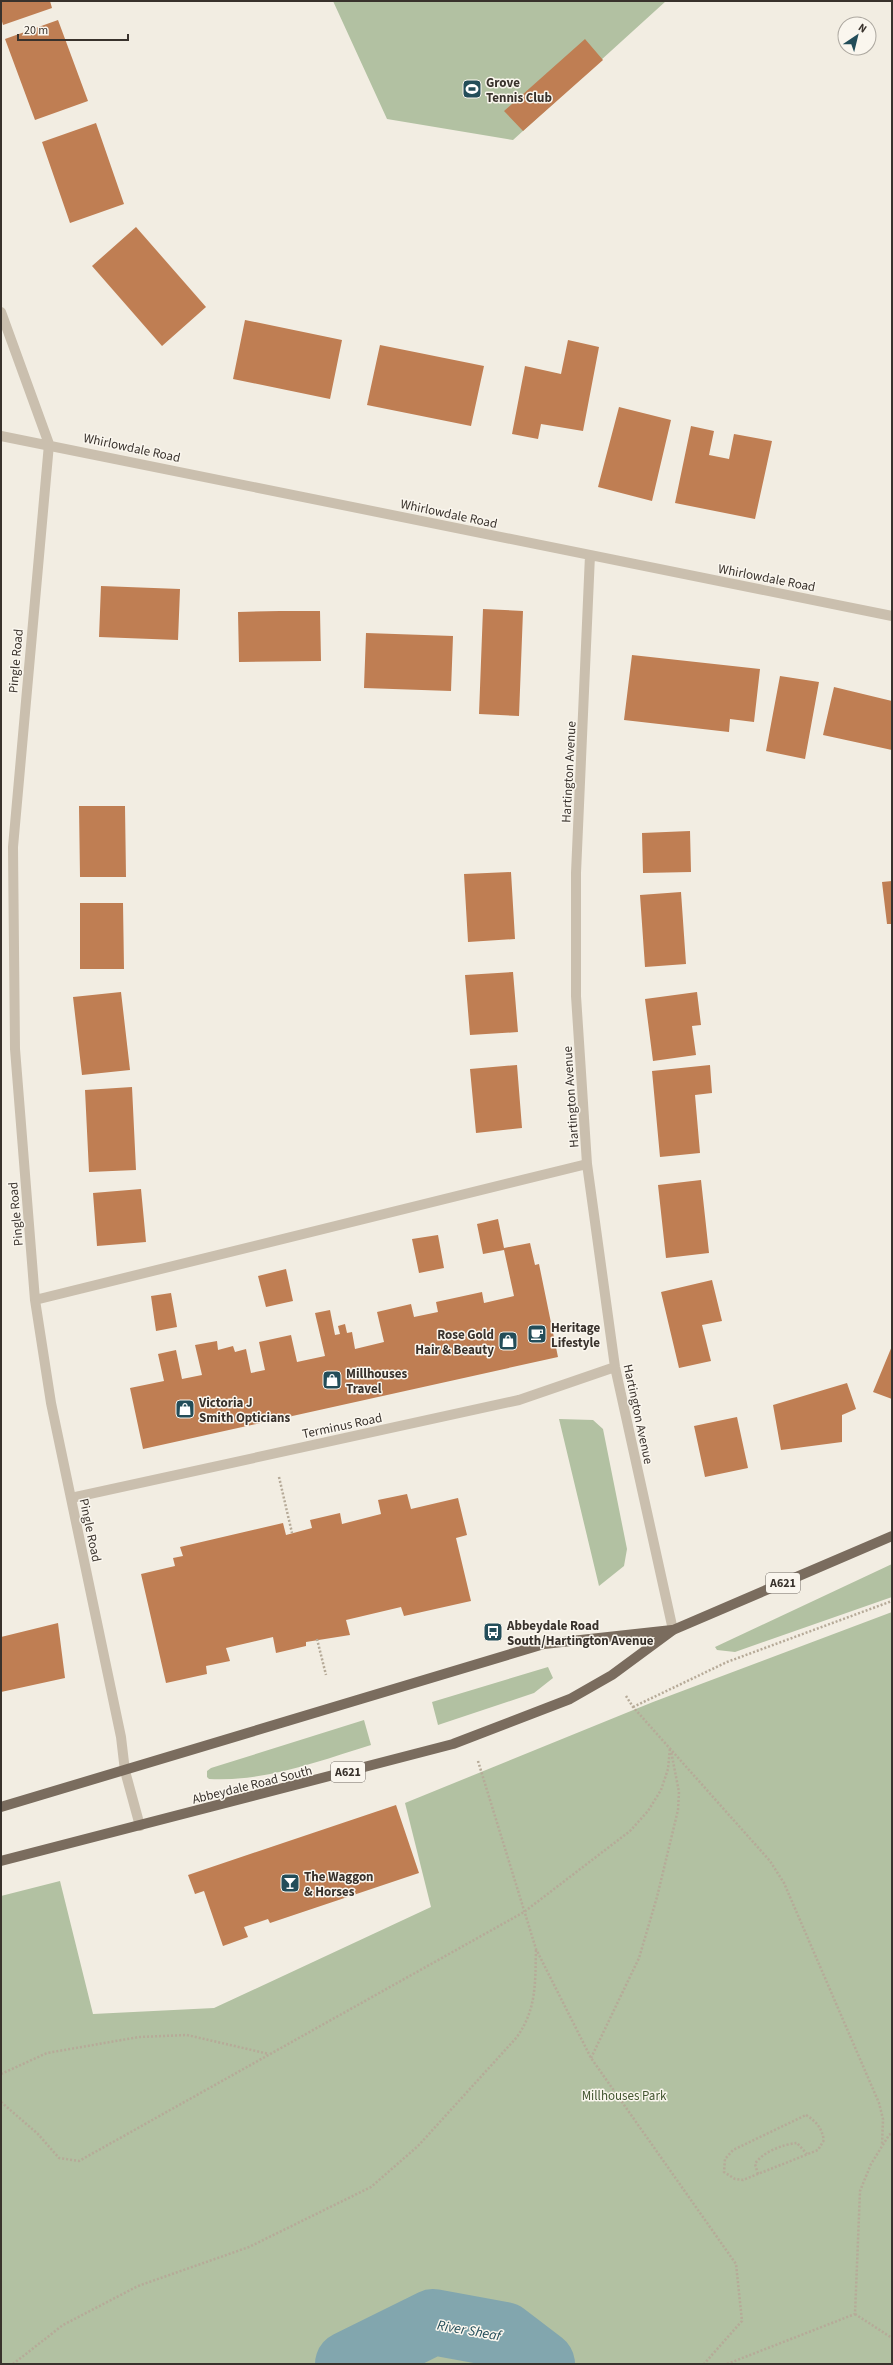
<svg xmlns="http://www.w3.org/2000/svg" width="893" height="2365" font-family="'Source Sans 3',sans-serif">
  <rect width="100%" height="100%" fill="#f2ede2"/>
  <!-- green -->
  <path fill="#b2c1a2" d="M333,1h333l-153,139 -126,-21z
    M559,1419l34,1 10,9 24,120 -3,17 -25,20z
    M892,1564v33l-157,55 -18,-2 -2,-3z
    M892,1612v752h-891v-468l59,-15 33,133 121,-6 217,-101 -26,-104 248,-101z
    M548,1667l5,11 -19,15 -96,32 -6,-23z
    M364,1720l7,25c-52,16 -106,37 -162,34l-2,-2v-6l4,-3z"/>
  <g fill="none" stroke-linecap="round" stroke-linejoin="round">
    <!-- river -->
    <path stroke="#82a6ae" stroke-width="66" d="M348,2364l85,-42 71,13 38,29"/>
  </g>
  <!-- building -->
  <path fill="#bf7e53" d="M1,1h49l2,7 -49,17 -2,-7z
    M58,20l30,81 -53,19 -30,-81z
    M585,39l18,21 -80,71 -19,-20z
    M96,123l28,81 -54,19 -28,-81z
    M136,227l70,80 -44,39 -70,-80z
    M245,320l97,20 -12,59 -97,-20z
    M568,340l31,7 -16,84 -42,-7 -3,15 -26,-5 13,-68 36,8z
    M380,345l104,21 -13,60 -104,-21z
    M619,407l52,13 -19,81 -54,-14z
    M691,426l23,5 -5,24 20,4 5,-25 38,7 -17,78 -80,-16z
    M101,586l79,3 -2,51 -79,-3z
    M483,609l40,2 -4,105 -40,-2z
    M280,611h40l1,50 -82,1 -1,-50z
    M366,633l87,3 -2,55 -87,-3z
    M632,655l128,14 -6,53 -24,-3 -1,13 -105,-12z
    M780,676l39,6 -14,77 -39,-8z
    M834,687l58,14v49l-69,-15z
    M79,806h46l1,71h-46z
    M690,831l1,41 -48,1 -1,-40z
    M511,872l4,67 -47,3 -4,-68z
    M892,881v43h-5l-5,-42z
    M681,892l5,72 -41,3 -5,-72z
    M80,903h43l1,66h-44z
    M513,972l5,60 -48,3 -5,-60z
    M121,992l9,78 -48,5 -9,-78z
    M697,992l4,33 -9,1 4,29 -43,6 -8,-62z
    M517,1065l5,63 -46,5 -6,-64z
    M710,1065l2,28 -17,2 5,58 -40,4 -8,-86z
    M132,1087l4,83 -47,2 -4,-82z
    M701,1180l8,73 -43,5 -8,-73z
    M141,1189l5,53 -49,4 -4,-53z
    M498,1219l6,29 26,-5 5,22 4,-1 19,93 -415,92 -13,-61 34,-7 -6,-27 18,-4 6,29 20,-4 -7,-30 22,-4 1,9 15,-4 2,6 11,-3 5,24 14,-3 -6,-28 32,-7 6,27 28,-6 -10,-43 15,-3 5,25 5,-1 -2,-8 7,-2 2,9 5,-1 3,17 29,-7 -7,-30 34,-8 3,13 24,-5 -2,-10 46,-10 2,11 30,-7 -10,-46 -21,4 -6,-30z
    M438,1235l6,33 -25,5 -7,-34z
    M286,1269l7,32 -27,6 -8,-31z
    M712,1280l10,41 -20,4 9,36 -32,7 -18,-76z
    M171,1293l6,34 -21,4 -5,-35z
    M892,1346v53l-19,-7z
    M847,1383l9,26 -14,6v27l-61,8 -8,-45z
    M737,1417l11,51 -43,9 -11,-51z
    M407,1494l4,15 47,-11 9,37 -11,3 15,63 -67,15 -3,-9 -55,13 4,15 -44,7v4l-30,7 -3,-16 -47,11 4,13 -24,5 1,8 -41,9 -25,-109 34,-8 -2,-8 10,-2 -3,-9 103,-24 3,12 26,-7 -2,-8 30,-7 2,11 39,-10 -3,-14z
    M58,1623l7,55 -64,14v-55z
    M396,1805l23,68 -149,50 -2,-4 -24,8 4,10 -25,9 -19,-55 -9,3 -7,-19z"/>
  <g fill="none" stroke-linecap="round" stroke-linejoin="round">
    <!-- path -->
    <path stroke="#b6aa98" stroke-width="2.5" stroke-dasharray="2 2" stroke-linecap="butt" d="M279,1477l13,56
      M317,1639l9,36
      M626,1696l7,11 137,154 14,22 95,220 4,16 -1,26
      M633,1707l94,-45 165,-61
      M478,1761l58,188 55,109 145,206 6,57 -38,43
      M591,2058l48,-100 18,-61 21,-87 1,-18 -8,-41
      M1,2074l46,-21 92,-16 48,-2 82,19
      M1,2102l37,32 21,24 20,3 445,-249 106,-81 18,-20 13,-21 7,-21 2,-21
      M806,2115c11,7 15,12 18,25l-6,10 -75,30 -8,-1 -11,-7 1,-13 8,-9z
      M758,2174l-3,-10c7,-12 29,-20 42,-21l10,11
      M855,2314l37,24
      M13,2364l50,-39 75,-39 111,-39 122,-60 47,-41 99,-109c20,-29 18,-54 19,-88
      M727,2364l128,-50 5,-123 11,-27 18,-29 3,-2"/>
    <!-- minor -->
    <path stroke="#cabfae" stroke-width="10" d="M1,312l48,132 -36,403 2,202 20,251 16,103 70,334 4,34 15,55
      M1,436l891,180
      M590,555l-14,318v123l11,168 28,203 58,263
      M35,1300l552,-136
      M71,1498l448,-98 96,-33"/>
    <!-- major -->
    <path stroke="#7a6c5e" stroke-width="10" d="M1,1807l543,-163 128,-14
      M1,1861l452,-117 117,-45 42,-24 61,-45 219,-94"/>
  </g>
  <!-- icons -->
  <defs>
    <g id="stadium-square" transform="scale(1)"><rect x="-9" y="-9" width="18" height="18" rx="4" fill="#234d59" stroke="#faf6ee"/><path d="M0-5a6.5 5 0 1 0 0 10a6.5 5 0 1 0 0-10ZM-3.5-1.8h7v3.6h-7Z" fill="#fff"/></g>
    <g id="cafe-square" transform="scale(1)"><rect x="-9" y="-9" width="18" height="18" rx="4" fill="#234d59" stroke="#faf6ee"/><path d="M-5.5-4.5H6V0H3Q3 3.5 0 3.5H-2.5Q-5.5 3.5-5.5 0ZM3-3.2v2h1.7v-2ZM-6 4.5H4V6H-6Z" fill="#fff"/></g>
    <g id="shop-square" transform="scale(1)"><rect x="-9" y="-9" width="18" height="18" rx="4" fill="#234d59" stroke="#faf6ee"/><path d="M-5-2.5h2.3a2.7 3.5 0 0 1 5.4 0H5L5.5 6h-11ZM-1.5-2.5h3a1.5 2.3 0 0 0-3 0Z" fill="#fff"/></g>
    <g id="bus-square" transform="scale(1)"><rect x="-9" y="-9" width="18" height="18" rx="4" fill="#234d59" stroke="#faf6ee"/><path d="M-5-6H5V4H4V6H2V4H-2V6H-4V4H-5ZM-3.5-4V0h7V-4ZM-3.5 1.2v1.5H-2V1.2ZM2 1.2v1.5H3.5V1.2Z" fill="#fff"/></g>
    <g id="bar-square" transform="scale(1)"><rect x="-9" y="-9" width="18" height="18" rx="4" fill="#234d59" stroke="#faf6ee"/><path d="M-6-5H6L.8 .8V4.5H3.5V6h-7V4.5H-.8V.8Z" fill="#fff"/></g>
  </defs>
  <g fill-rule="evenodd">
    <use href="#stadium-square" x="472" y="89"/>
    <use href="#cafe-square" x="537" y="1334"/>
    <use href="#shop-square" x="508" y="1341"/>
    <use href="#shop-square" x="332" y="1380"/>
    <use href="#shop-square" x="185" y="1409"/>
    <use href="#bus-square" x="493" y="1632"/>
    <use href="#bar-square" x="290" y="1883"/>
  </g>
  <g text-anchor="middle" stroke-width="3" stroke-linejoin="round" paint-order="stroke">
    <!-- shield labels -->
    <g fill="#faf6ee" stroke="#736d66" stroke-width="1">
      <rect x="766" y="1573" width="34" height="20" rx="3"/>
      <rect x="331" y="1762" width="34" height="20" rx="3"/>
    </g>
    <g font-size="12" font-weight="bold" fill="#39322c">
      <text x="783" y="1587">A621</text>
      <text x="348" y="1776">A621</text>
    </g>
    <!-- poi labels -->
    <g font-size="13" font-weight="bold" fill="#39322c" stroke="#faf6ee" text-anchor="start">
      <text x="486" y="87">Grove<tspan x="486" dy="15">Tennis Club</tspan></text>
      <text x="551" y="1332">Heritage<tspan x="551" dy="15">Lifestyle</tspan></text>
      <text x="494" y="1339" text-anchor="end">Rose Gold<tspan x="494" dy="15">Hair &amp; Beauty</tspan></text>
      <text x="346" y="1378">Millhouses<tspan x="346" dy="15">Travel</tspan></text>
      <text x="199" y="1407">Victoria J<tspan x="199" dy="15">Smith Opticians</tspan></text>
      <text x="507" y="1630">Abbeydale Road<tspan x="507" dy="15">South/Hartington Avenue</tspan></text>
      <text x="304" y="1881">The Waggon<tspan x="304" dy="15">&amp; Horses</tspan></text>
    </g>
    <!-- street labels -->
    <g font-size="13" fill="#39322c" stroke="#faf6ee">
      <text transform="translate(132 447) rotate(12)" y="5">Whirlowdale Road</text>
      <text transform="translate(449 513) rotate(12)" y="5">Whirlowdale Road</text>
      <text transform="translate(767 577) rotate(11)" y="5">Whirlowdale Road</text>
      <text transform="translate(15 661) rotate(-85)" y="5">Pingle Road</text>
      <text transform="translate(568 772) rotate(-87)" y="5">Hartington Avenue</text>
      <text transform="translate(570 1097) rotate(-94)" y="5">Hartington Avenue</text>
      <text transform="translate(15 1214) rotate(-95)" y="5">Pingle Road</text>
      <text transform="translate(639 1414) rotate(78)" y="5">Hartington Avenue</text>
      <text transform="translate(342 1425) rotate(-12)" y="5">Terminus Road</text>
      <text transform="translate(91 1530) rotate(78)" y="5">Pingle Road</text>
      <text transform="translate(252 1784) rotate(-14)" y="5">Abbeydale Road South</text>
    </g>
    <!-- park labels -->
    <g font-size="13" fill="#435631" stroke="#faf6ee">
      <text x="624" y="2100">Millhouses Park</text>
    </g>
    <!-- water labels -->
    <g font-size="14" font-style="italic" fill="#234d59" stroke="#faf6ee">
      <text transform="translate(469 2330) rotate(10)" y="5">River Sheaf</text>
    </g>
  </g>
  <!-- border -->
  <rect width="893" height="2365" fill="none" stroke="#39322c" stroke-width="4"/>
  <!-- north arrow -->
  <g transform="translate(857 36) rotate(35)"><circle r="19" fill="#faf6ee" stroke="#ada8a0"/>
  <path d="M0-3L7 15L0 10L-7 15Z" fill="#234d59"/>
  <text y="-6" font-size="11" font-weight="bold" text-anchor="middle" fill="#39322c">N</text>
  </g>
  <!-- scale -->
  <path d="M18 34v6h110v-6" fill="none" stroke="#39322c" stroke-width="2"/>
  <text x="24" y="34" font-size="12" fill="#39322c" stroke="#faf6ee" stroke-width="3" paint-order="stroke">20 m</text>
</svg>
